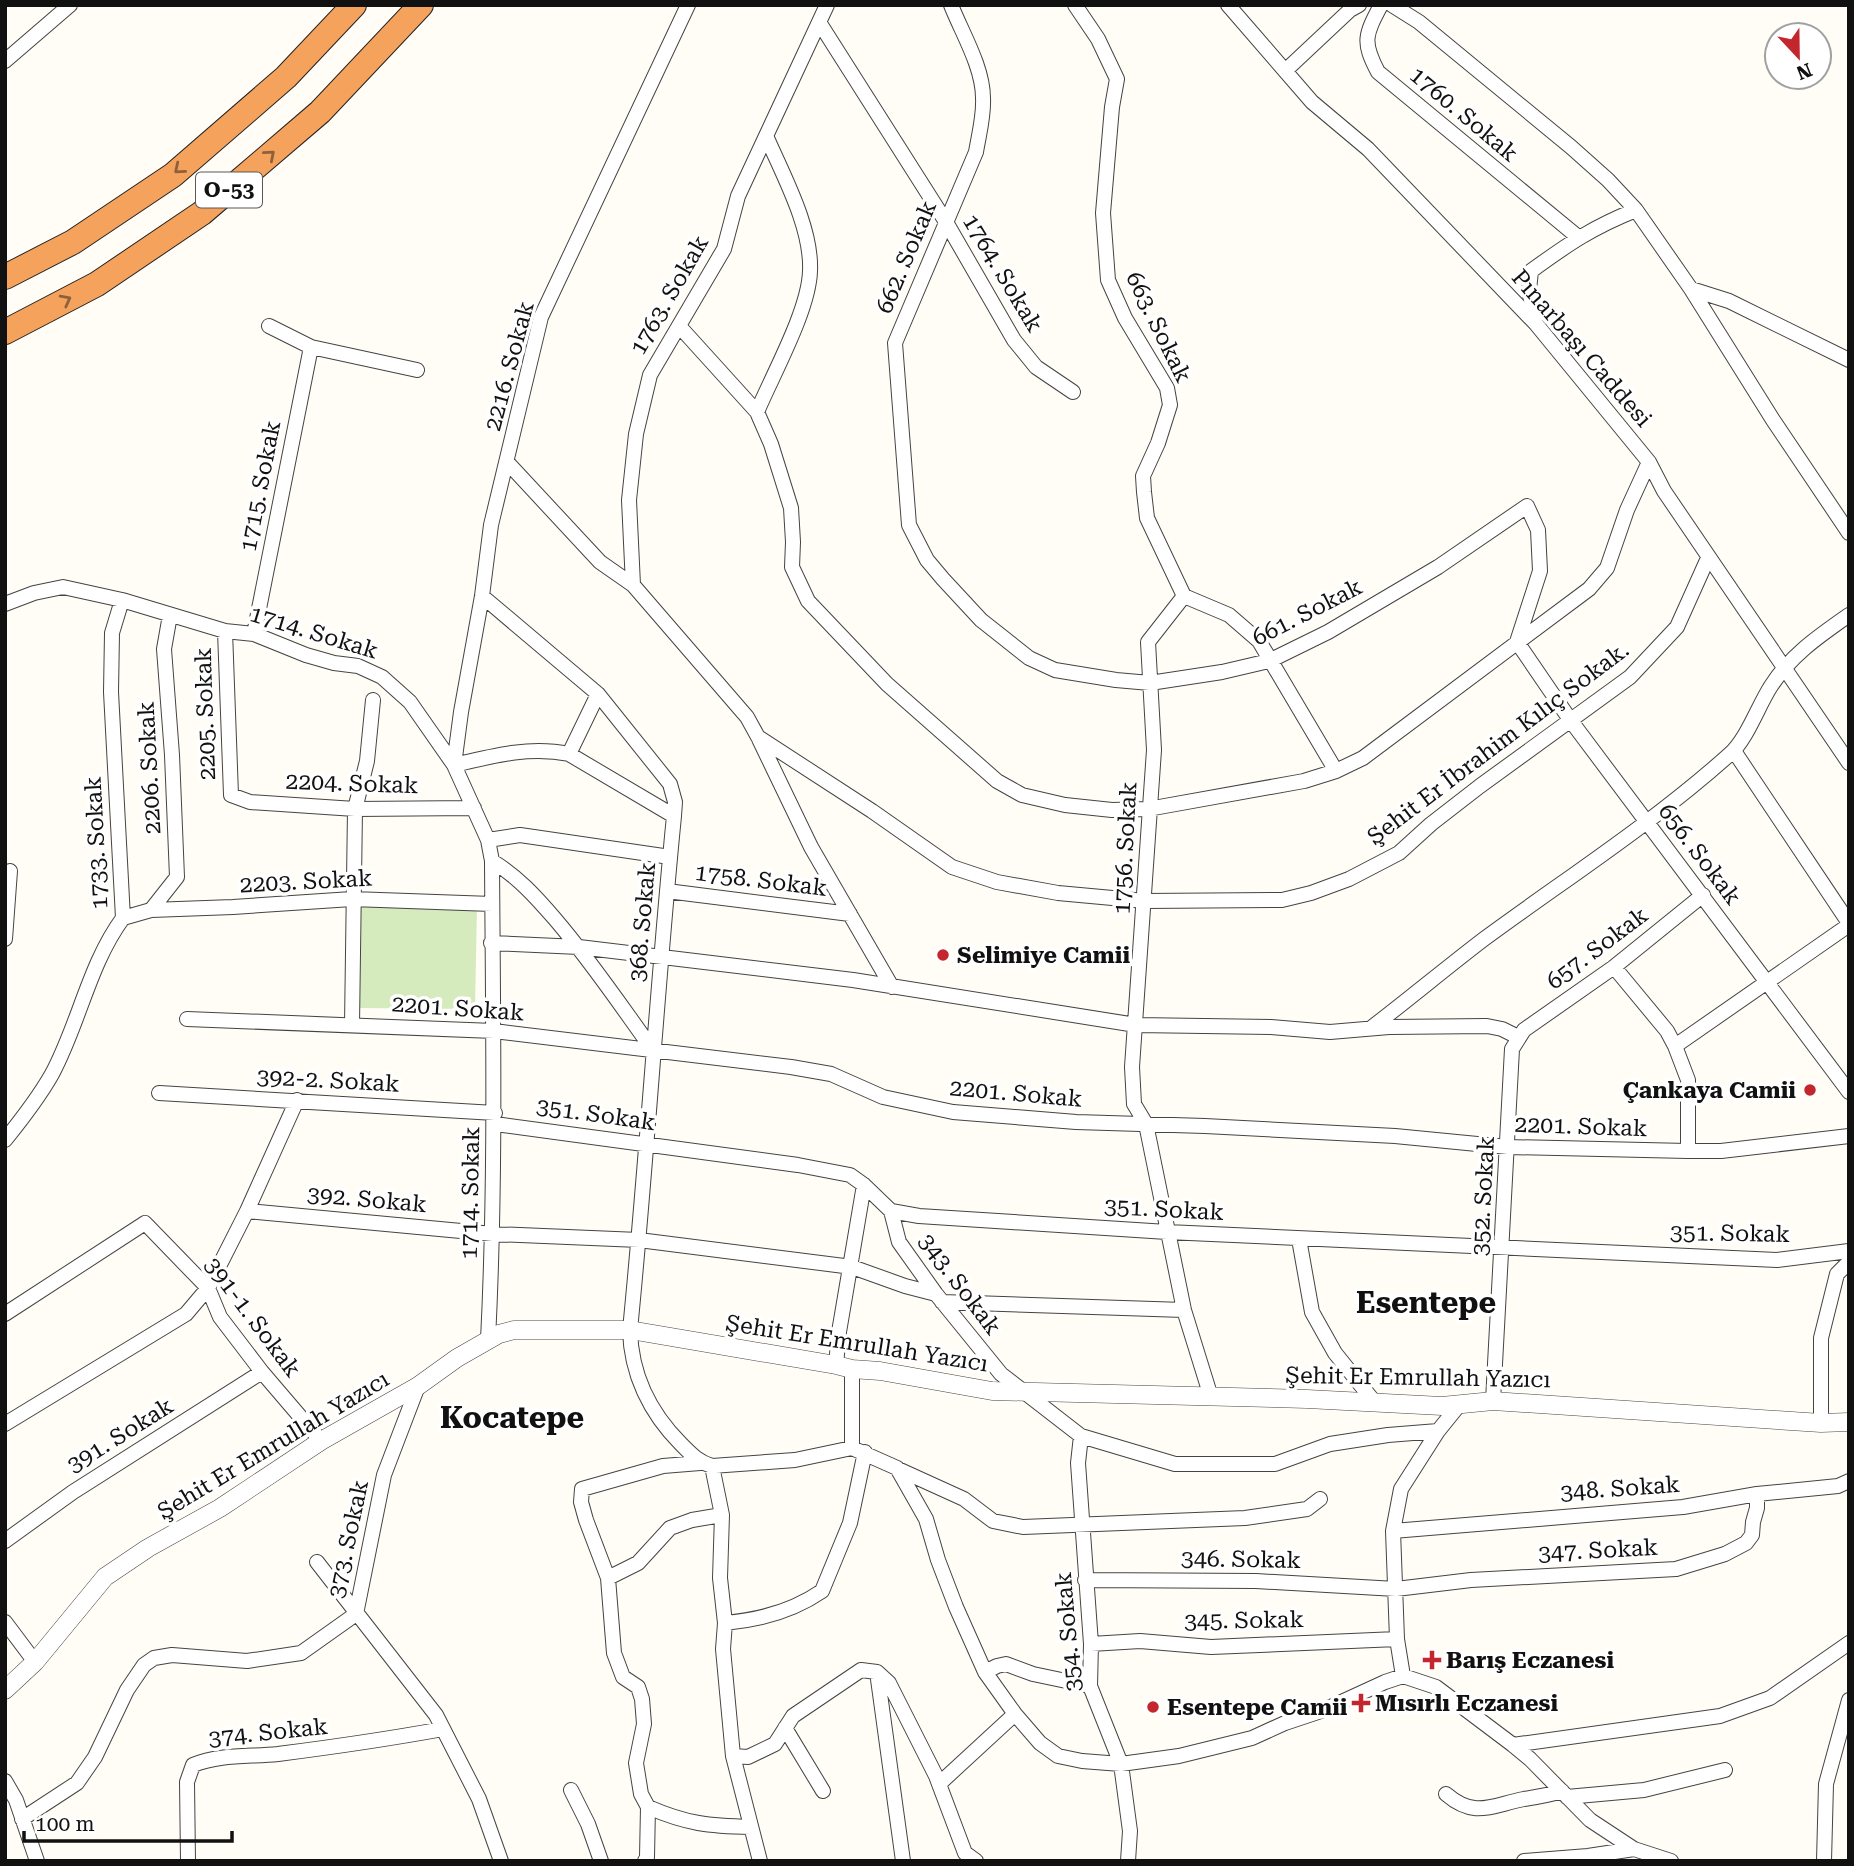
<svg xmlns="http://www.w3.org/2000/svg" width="1854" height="1866" font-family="'Roboto Serif',serif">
  <rect width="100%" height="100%" fill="#fffdf5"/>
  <!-- green -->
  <path fill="#d5ebbd" d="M359,905l118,1 -2,103 -117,-1z"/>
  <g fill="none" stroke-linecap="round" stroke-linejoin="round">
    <!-- minor casing -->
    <g stroke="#444" stroke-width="16">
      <path id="minor" d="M951,5c11,28 32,62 32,93 1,18 -4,36 -7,54l-81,191 14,182 18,35 16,19 38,41 48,38 26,12 61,10 34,3 72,-11 47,-11 59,-29 110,-65 89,-61 11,24 2,41 -23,71 54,79 278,371
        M1075,5l23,34 19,40 -5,28 -9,106 5,67 17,38 42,70 3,17 -12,38 -15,33 1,16 3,26 37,78 45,19 30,26 77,130
        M1228,5l84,97 56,47 168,175 113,138 15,29 185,272
        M1381,5c-16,30 -19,37 -3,67l200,165
        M1392,5l27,17 152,125 37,33 28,30 55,79 82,131 76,113
        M819,22l127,200 68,118 22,27 37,25
        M5,61l65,-56
        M1285,71l65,-61 9,-5
        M1691,289l38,12 120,59
        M1536,324l-7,-34 2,-19c37,-27 62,-44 105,-61
        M269,326l42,21 106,23
        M680,327l77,85 14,32 20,64 2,34 -1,25 16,34 79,83 110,97 25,14 43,10 47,5 36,-1 156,-28 32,-10 27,-13 226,-169 18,-21 20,-58 22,-48
        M757,412c16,-38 52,-102 53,-141 2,-43 -26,-94 -43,-133
        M507,462l93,100 33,23 114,132 11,20 114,74 80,56 45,15 61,11 87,8 137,-1 29,-7 38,-14 50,-26 32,-29 49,-38 150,-109 47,-50 31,-69
        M633,585l-4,-85 7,-66 14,-59 74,-126 14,-53 89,-191
        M482,596l116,98 72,90 5,18 -1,14c-17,171 -27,343 -44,514 1,44 20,83 51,114 10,10 17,18 31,22l83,-6 57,-12 45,20 29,51 12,41 18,47 29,65 30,42 25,29 18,13 24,5 39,3 58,-8 73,-18 33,-15 39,-13 61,-28 18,-6 33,11 77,58 17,14 60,61 44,29 37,12
        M1184,596l-36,46 6,108 -22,317 2,37 12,20 38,186 27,87
        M5,604l29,-11 29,-6 59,13 103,31 29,3 52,21 28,8 24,3 24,11 28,25 44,63 34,75 4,21c1,160 4,319 -4,479
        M225,631l6,164 19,7 105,7 119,-1
        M254,634l57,-287
        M759,739l52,108 81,140
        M1734,751l115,172
        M569,754l29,-60
        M674,816l-105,-62c-40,-8 -77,2 -115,11l7,-53 21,-116 9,-71 50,-208 147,-312
        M488,840l32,-5 150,22
        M492,861c25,15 44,36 63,58 36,42 66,87 98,131
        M667,891l183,23
        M151,910l26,-33 -5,-122 -8,-106 6,-34
        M123,918l28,-8 82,-3 119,-8 140,5
        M5,939l5,-68
        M491,943l88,4 274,33 283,45 135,2 59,5 59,-5 98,-1 15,3 16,8
        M1614,967l53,64 8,15 13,34v71
        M187,1019l307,12 297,36 40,7 52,23 70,15 123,10 129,4 190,10 113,11 180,4h33l128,-15
        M352,1025l3,-216 12,-48 6,-61
        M1371,1028c38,-29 75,-60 113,-89 83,-61 169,-116 246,-185 17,-15 28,-48 41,-68 20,-31 48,-50 78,-71
        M1675,1046l174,-121
        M159,1093l336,20
        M495,1124l303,41 52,10 14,10 27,26 28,5 248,16 610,28 72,-9
        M5,1140c17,-21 34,-43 47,-66 27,-50 37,-110 71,-156l-12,-226 1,-59 10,-33
        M247,1211l50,-111
        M891,1211l8,31 37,52 65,80 80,62 94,28h100l55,-20 58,-9 50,-4
        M1299,1239l13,73 23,41 41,51
        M942,1302l242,8
        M5,1314l140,-91 63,65 12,29 42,55 59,69
        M836,1365l3,-33 25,-147
        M1493,1401l19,-352 12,-19 90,-63 89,-72
        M1821,1423v-85l16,-64 12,-12
        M5,1424l181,-110 22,-26 39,-77 246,23 146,6 213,27 53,19 31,8
        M1081,1436l-3,27 13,181 -1,42 31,78 9,67 -2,30
        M852,1448v-79
        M712,1466l10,49 -2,63 5,45 -2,26 10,107 27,105
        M898,1469l66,30 29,22 30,6 222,-9 62,-9 13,-10
        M1393,1531l290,-24 74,-13 81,-8 11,-5
        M5,1541l68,-49 189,-120
        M317,1562l119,153 43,84 22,62
        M608,1578l30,-15 32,-35 22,-8 30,-5
        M1085,1580l171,1 140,8 75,-9 205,-11 49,-15 21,-11 6,-8 1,-13 4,-14v-14
        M5,1622l30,40
        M725,1623c35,-3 68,-12 97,-32l28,-68 15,-71
        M1091,1644l49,-3 71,6 186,-8
        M877,1672l26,189
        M985,1672l12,-6 9,-2 27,10 57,12
        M1403,1676l-6,-37 -4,-108 8,-42 37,-58 21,-26
        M785,1728l38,63
        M1513,1745l207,-29 50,-18 79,-55
        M733,1756l15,1 27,-13 18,-28 68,-46 16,2 12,11 47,93 29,77 11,8
        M5,1781l11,19 21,61
        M939,1784l76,-70
        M571,1790l17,34 13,37
        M1446,1794c29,25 46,11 78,5 13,-2 25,-4 38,-8
        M1567,1797l77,-7 81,-20
        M648,1807c39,17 61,19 103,20
        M22,1819l55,-36 18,-26 32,-67 17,-25 10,-7 18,-3 75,6 54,-8 55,-39 28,-139 34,-89
        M188,1861l-1,-79 6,-17c27,-11 56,-8 85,-11 55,-7 110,-15 165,-25
        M645,1861l2,-4 1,-50 -7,-13 -5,-31 8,-39 -2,-25 -4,-12 -15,-10 -9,-24 -6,-75 -22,-58 -5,-18 1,-13 81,-23 37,-3
        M1524,1861l64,-5 46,-7
        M1824,1861l2,-77 23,-84"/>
    </g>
    <!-- tertiary casing -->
    <g stroke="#444" stroke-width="19">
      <path id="tertiary" d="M5,1690l30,-28 70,-85 43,-29 72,-40 101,-67 97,-55 39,-28 42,-24 15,-4h116l206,35 16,4 28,2 112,20 315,8 135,7 51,-5 328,22 28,-1"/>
    </g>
    <!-- motorway casing -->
    <g stroke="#222" stroke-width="26">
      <path id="motorway" d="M5,277l68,-35 100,-67 113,-98 68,-72
        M5,332l92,-48 105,-71 118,-101 101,-107"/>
    </g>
    <!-- minor -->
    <use href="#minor" stroke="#fff" stroke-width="14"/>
    <!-- tertiary -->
    <use href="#tertiary" stroke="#fff" stroke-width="18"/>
    <!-- motorway -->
    <use href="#motorway" stroke="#f5a25d" stroke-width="24"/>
  </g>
  <!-- one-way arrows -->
  <defs><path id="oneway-chevron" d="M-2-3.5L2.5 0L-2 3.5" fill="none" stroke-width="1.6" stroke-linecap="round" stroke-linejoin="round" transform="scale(1.75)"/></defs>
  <g stroke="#8e613b">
    <use href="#oneway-chevron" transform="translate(270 155) rotate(-41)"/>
    <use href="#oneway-chevron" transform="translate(179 169) rotate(140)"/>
    <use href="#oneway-chevron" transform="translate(66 300) rotate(-28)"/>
  </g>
  <!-- markers -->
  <g fill="#c4262e" stroke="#fff" stroke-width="2.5">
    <circle cx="943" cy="955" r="7"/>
    <circle cx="1810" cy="1090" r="7"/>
    <path d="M1428.5 1649.5h7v7h7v7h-7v7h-7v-7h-7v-7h7z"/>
    <path d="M1357.5 1692.5h7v7h7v7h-7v7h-7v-7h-7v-7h7z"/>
    <circle cx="1153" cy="1707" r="7"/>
  </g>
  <g text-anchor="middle" stroke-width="7" stroke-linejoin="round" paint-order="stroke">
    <!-- shield labels -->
    <rect fill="#fff" stroke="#585858" stroke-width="2" x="196" y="172.5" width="66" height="35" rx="5"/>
    <g font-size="21" font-weight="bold" fill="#111">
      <text x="229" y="197">O-53</text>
    </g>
    <!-- street labels -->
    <g font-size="23" fill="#111" stroke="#fff">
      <text transform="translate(1464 114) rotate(40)" y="8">1760. Sokak</text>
      <text transform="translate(906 257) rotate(-67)" y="8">662. Sokak</text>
      <text transform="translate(1003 273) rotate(59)" y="8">1764. Sokak</text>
      <text transform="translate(669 295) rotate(-60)" y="8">1763. Sokak</text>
      <text transform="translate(1159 327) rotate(64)" y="8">663. Sokak</text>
      <text transform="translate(1582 348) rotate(49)" y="8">Pınarbaşı Caddesi</text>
      <text transform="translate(509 366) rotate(-75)" y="8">2216. Sokak</text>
      <text transform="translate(260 486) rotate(-79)" y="8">1715. Sokak</text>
      <text transform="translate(1307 612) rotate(-27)" y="8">661. Sokak</text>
      <text transform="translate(314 632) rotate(17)" y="8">1714. Sokak</text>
      <text transform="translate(205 714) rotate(-92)" y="8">2205. Sokak</text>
      <text transform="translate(1498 743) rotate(-37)" y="8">Şehit Er İbrahim Kılıç Sokak.</text>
      <text transform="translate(149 768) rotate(-93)" y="8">2206. Sokak</text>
      <text transform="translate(352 783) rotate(2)" y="8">2204. Sokak</text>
      <text transform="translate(96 843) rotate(-93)" y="8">1733. Sokak</text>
      <text transform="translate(1125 848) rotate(-87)" y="8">1756. Sokak</text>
      <text transform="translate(1700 854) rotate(53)" y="8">656. Sokak</text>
      <text transform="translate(761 880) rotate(7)" y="8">1758. Sokak</text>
      <text transform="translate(306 881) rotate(-3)" y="8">2203. Sokak</text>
      <text transform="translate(642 922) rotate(-85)" y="8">368. Sokak</text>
      <text transform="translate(1597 948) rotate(-37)" y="8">657. Sokak</text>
      <text transform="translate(458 1008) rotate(4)" y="8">2201. Sokak</text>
      <text transform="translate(328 1080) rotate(3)" y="8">392-2. Sokak</text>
      <text transform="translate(1016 1093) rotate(5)" y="8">2201. Sokak</text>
      <text transform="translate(596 1114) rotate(8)" y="8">351. Sokak</text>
      <text transform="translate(1581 1126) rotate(2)" y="8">2201. Sokak</text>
      <text transform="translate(470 1193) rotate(-89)" y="8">1714. Sokak</text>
      <text transform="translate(1483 1196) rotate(-87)" y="8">352. Sokak</text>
      <text transform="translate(367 1199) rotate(5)" y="8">392. Sokak</text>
      <text transform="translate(1164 1209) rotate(3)" y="8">351. Sokak</text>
      <text transform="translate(1730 1233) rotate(1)" y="8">351. Sokak</text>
      <text transform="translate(960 1284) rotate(53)" y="8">343. Sokak</text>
      <text transform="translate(253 1317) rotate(53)" y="8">391-1. Sokak</text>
      <text transform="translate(857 1343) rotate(9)" y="8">Şehit Er Emrullah Yazıcı</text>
      <text transform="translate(1418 1377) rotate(1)" y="8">Şehit Er Emrullah Yazıcı</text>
      <text transform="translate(120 1435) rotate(-32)" y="8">391. Sokak</text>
      <text transform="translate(273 1445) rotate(-31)" y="8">Şehit Er Emrullah Yazıcı</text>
      <text transform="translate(1620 1488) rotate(-4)" y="8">348. Sokak</text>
      <text transform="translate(348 1539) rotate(-78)" y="8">373. Sokak</text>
      <text transform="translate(1598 1550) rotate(-3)" y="8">347. Sokak</text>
      <text transform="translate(1241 1559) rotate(1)" y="8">346. Sokak</text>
      <text transform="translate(1244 1620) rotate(-1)" y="8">345. Sokak</text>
      <text transform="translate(1068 1632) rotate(-95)" y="8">354. Sokak</text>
      <text transform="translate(268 1732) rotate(-6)" y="8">374. Sokak</text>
    </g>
    <!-- poi labels -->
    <g font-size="23" font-weight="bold" fill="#111" stroke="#fff" text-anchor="start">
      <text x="957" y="963">Selimiye Camii</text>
      <text x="1796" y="1098" text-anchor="end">Çankaya Camii</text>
      <text x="1446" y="1668">Barış Eczanesi</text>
      <text x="1375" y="1711">Mısırlı Eczanesi</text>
      <text x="1167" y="1715">Esentepe Camii</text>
    </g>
    <!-- district labels -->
    <g font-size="30" font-weight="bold" fill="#111" stroke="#fff">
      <text x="1426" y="1313">Esentepe</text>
      <text x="512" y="1428">Kocatepe</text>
    </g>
  </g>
  <!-- border -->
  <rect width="1854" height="1866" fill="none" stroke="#111111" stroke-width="14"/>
  <!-- north arrow -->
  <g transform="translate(1798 56) rotate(158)"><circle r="33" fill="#ffffff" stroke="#a0a0a0" stroke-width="2"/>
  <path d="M0-5L12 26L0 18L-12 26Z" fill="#c4262e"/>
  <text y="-10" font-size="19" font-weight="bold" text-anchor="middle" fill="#111111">N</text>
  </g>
  <!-- scale -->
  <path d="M24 1831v10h208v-10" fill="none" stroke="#111111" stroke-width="3.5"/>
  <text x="35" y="1831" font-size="21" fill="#111111" stroke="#ffffff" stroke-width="5" paint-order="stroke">100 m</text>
</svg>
